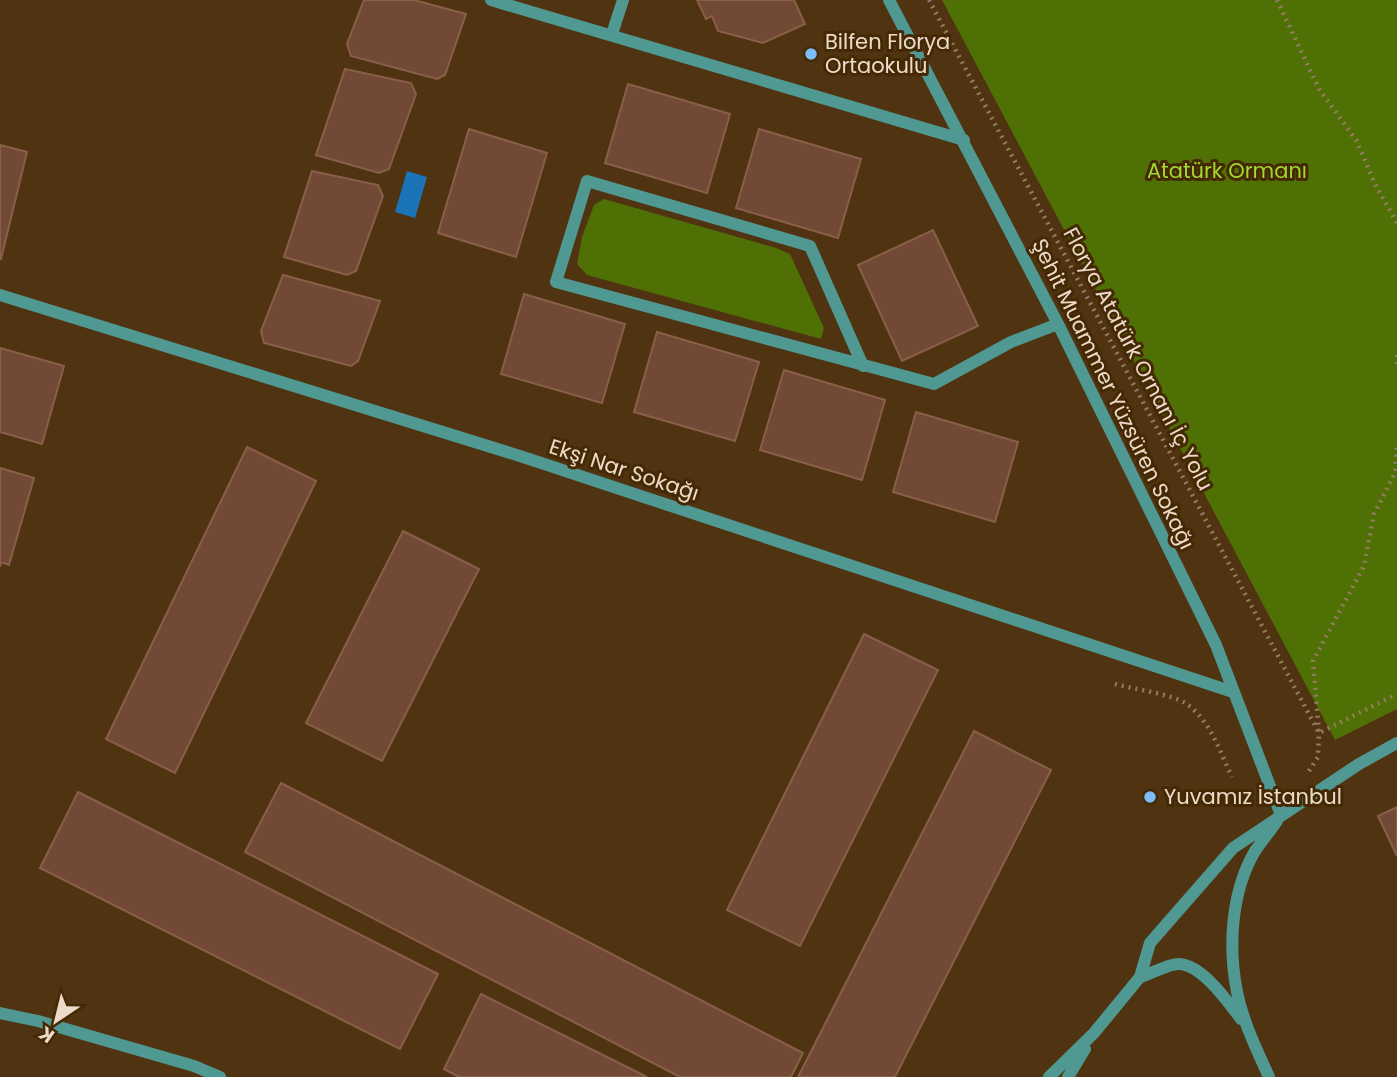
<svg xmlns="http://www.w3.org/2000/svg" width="1397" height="1077" font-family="Poppins,sans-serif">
  <rect width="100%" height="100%" fill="#503311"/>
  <!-- green -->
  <path fill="#4f7004" d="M942,0h455v709l-62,31z
    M604,199l172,49 14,6 34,74 -3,11 -234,-64 -10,-11 5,-27 12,-32z"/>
  <!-- water -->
  <path fill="#1b74b8" d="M407,171l20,6 -12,41 -20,-6z"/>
  <!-- building -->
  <path fill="#714935" stroke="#895f4a" stroke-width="2" d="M364,0h50l52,14 -21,61 -8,4 -86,-23 -4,-12z
    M697,0h97l11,24 -42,19 -45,-12 -6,-15 -6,3z
    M345,69l66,14 5,11 -27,75 -10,4 -63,-18z
    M628,84l102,30 -23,79 -102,-30z
    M469,129l78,24 -31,104 -78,-24z
    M759,129l102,30 -23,79 -102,-30z
    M0,145l27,7 -26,107 -1,-1z
    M312,171l66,14 5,11 -27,75 -9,4 -63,-18z
    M933,230l45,96 -76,35 -44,-96z
    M283,275l97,26 -22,60 -7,5 -87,-23 -3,-12z
    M524,294l101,30 -23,79 -101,-29z
    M657,332l102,30 -24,79 -101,-29z
    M0,348l64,18 -22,78 -42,-12z
    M784,370l101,30 -23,80 -102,-30z
    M916,412l102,30 -23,80 -102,-30z
    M247,447l69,34 -141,292 -69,-34z
    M0,468l34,10 -25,87 -8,-3 -1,5z
    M403,531l76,38 -97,192 -76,-38z
    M864,634l74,36 -138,276 -73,-36z
    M974,731l77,39 -156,307h-97z
    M281,783l522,270 -12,24h-111l-435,-225z
    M78,792l360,182 -38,75 -360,-181z
    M1397,807v49l-19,-40z
    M481,994l166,83h-188l-15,-8z"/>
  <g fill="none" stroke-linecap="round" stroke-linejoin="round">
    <!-- path -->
    <path stroke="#947c61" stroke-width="4.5" stroke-dasharray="2 5" stroke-linecap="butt" d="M929,0l390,733 78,-39
      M1277,0l42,89 37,51 19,44 22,39
      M1397,355v9
      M1115,684c18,5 56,10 70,19 25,16 35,49 47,74
      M1309,771l9,-14 1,-24 -6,-72 51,-95 10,-52 21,-41 2,-26"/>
    <!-- minor -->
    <path stroke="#4f9992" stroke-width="12" d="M491,0l473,140
      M889,0l169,324 158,321 65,170
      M612,34l11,-34
      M0,295l520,161 713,236
      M863,366l-53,-120 -223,-65 -31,101 378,102 77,-42 47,-18
      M1140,977c10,-3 29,-13 38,-13 24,0 50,38 63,55
      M0,1013l38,8 156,45 26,11
      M1049,1077l45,-44 46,-56 10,-34 83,-95 126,-84 38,-21
      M1068,1077l17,-28
      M1269,1077c-12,-27 -26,-55 -32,-85 -9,-45 -6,-100 18,-141 7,-10 15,-20 22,-30"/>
  </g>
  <!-- markers -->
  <g fill="#7dbef9" stroke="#452904" stroke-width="2.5">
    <circle cx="811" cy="54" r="7"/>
    <circle cx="1150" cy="797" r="7"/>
  </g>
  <g text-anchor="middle" stroke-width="6" stroke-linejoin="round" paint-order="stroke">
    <!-- poi labels -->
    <g font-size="21" fill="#eddbc9" stroke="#452904" text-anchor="start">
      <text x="825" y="49">Bilfen Florya<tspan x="825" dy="24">Ortaokulu</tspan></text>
      <text x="1164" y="804">Yuvamız İstanbul</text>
    </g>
    <!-- park labels -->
    <g font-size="21" fill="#9fd831" stroke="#452904">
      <text x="1227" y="178">Atatürk Ormanı</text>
    </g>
    <!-- street labels -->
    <g font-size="21" fill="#eddbc9" stroke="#452904">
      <text transform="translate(1138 359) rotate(62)" y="7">Florya Atatürk Ornanı İç Yolu</text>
      <text transform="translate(1113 394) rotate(64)" y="7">Şehit Muammer Yüzsüren Sokağı</text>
      <text transform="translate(624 470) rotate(18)" y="7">Ekşi Nar Sokağı</text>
    </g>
  </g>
  <!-- north arrow -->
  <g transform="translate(56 1021) rotate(215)" stroke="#452904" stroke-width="5" paint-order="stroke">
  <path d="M0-5L12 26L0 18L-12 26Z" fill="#eddbc9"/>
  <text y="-10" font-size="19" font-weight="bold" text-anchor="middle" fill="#eddbc9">K</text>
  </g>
</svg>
